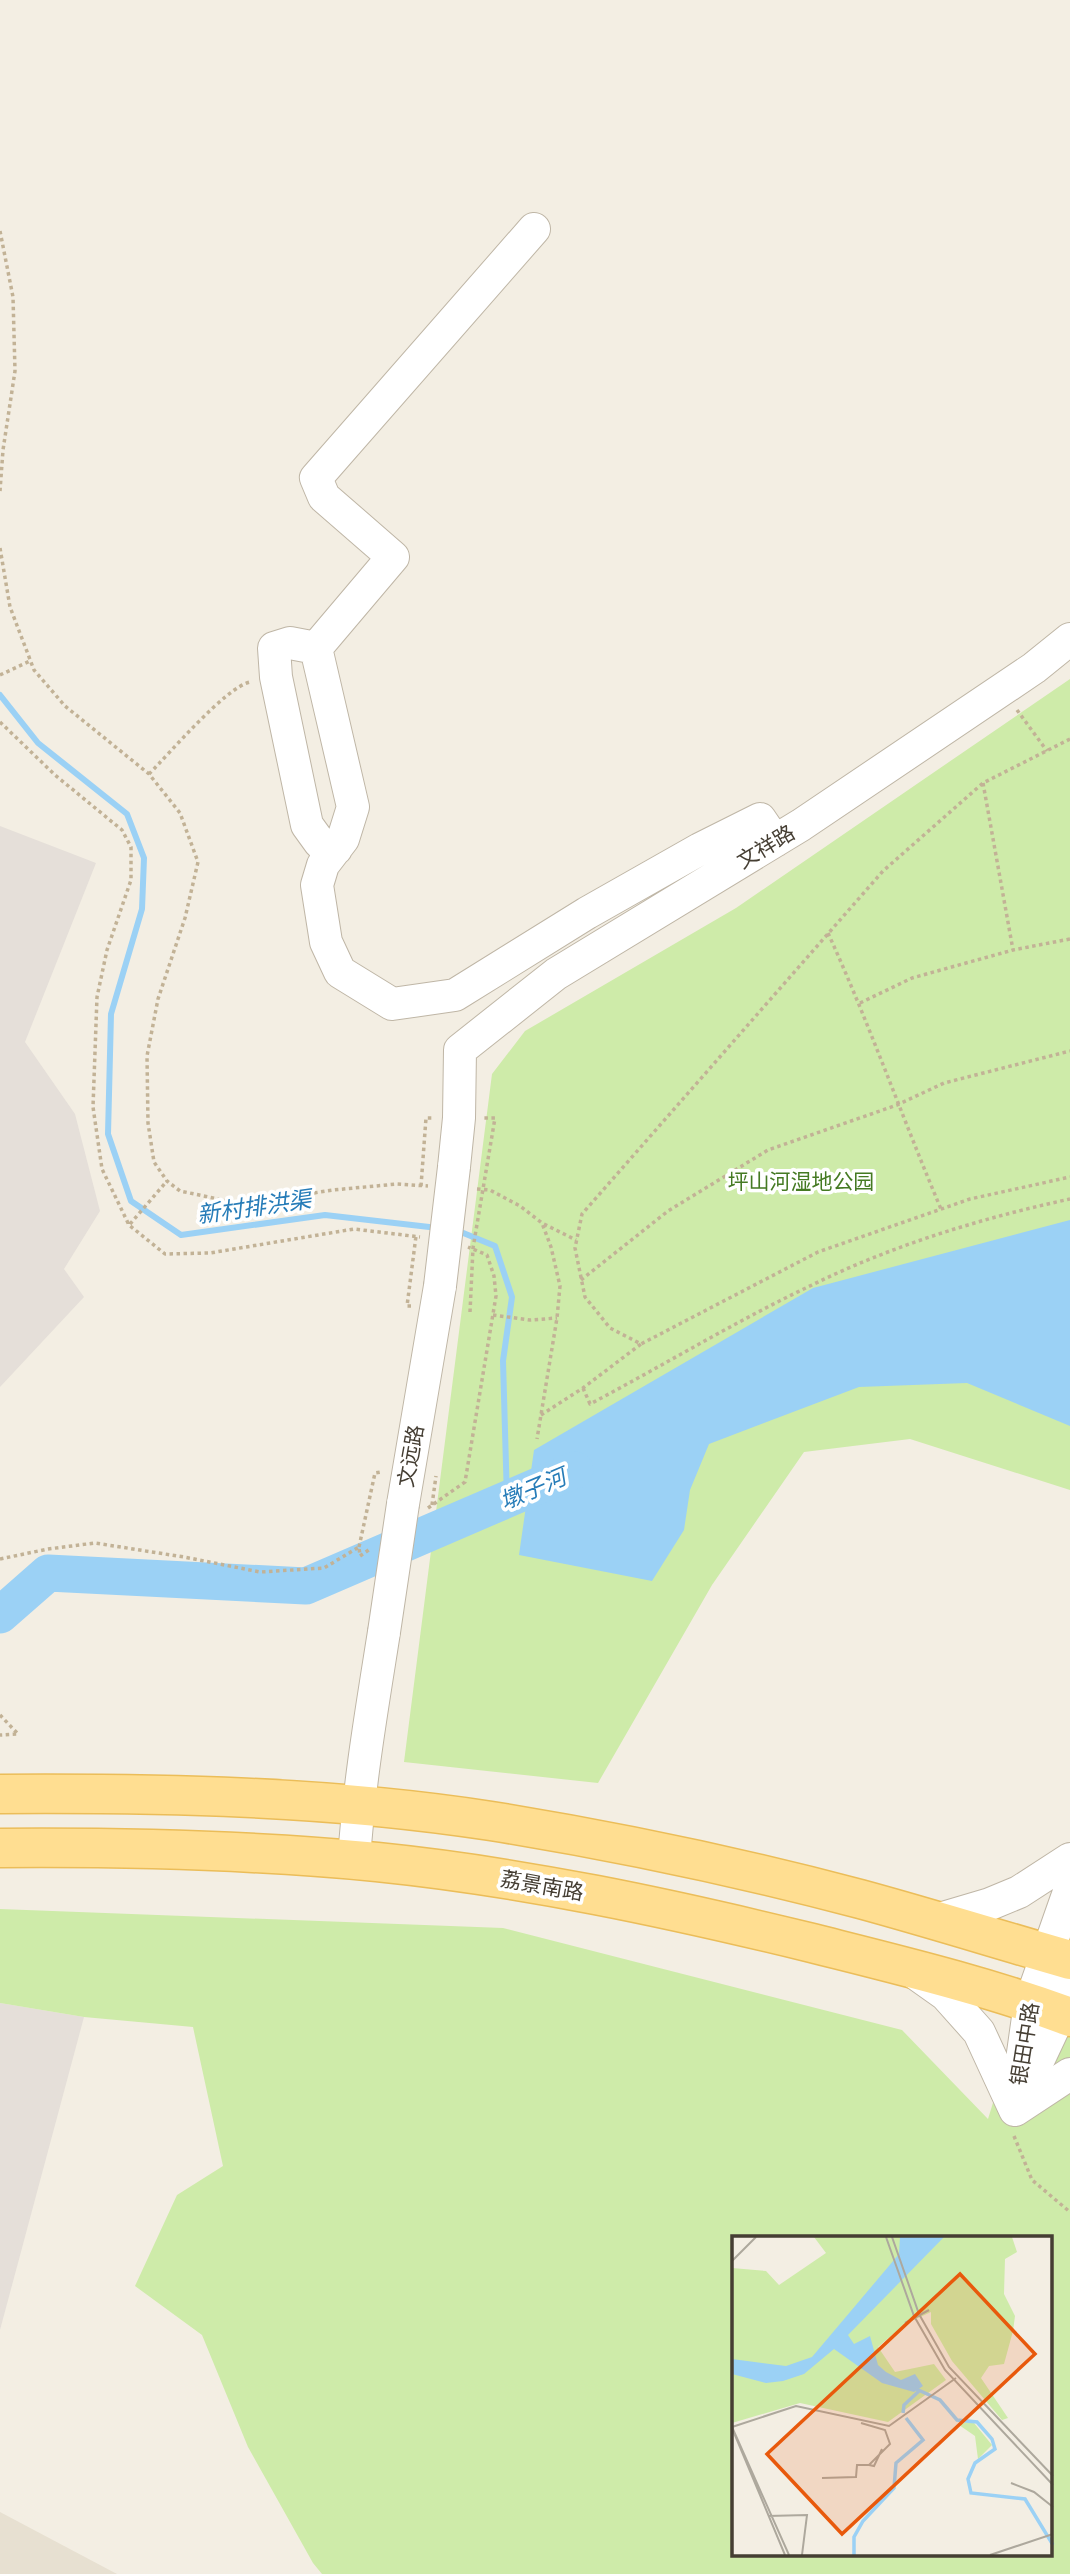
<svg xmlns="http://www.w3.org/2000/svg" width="1070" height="2574" font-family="Barlow,'Noto Sans SC',sans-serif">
  <rect width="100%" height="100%" fill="#f3eee3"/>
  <!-- residential -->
  <path fill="#e7e0d1" d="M0,2512l117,62h-117z"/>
  <!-- industrial -->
  <path fill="#e5dfd9" d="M0,826l96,37 -71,179 50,72 25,97 -36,58 20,28 -84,90z
    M0,2003l84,14 -84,313z"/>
  <!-- green -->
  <path fill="#ceeba9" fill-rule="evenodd" d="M1070,679v811l-160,-51 -106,13 -92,133 -114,198 -194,-21 88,-688 33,-43 211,-123z
    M1070,1853v721h-748l-9,-11 -65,-116 -46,-112 -67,-49 42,-91 46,-29 -30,-139 -109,-10 -84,-14v-94l503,19 399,102 86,89zM734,2238h317v317h-317z"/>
  <!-- water -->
  <path fill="#9bd1f5" d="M1070,1220v206l-103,-43 -108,4 -150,57 -19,46 -6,40 -32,51 -133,-26 15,-105 279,-162z"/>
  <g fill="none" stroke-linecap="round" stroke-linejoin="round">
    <!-- stream -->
    <path stroke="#9bd1f5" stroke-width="6" d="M0,695l38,48 89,71 17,44 -2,51 -31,105 -3,120 23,67 50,34 144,-20 113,13
      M456,1230l39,16 17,51 -9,64 4,139"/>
    <!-- river -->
    <path stroke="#9bd1f5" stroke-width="37" d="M0,1615l48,-42 258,13 269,-116"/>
    <!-- minor casing -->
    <g stroke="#bfb6a6" stroke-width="34">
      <path id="minor" d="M534,229l-218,249 8,19 69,60 -77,91 37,159 -10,32 -20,26 -6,20 9,57 14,30 52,32 63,-9 132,-82 113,-64 60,-30 15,22
        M316,648l-26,-5 -16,5 2,29 31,148 13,18 16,6
        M454,1167l5,-49 1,-68 96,-76 245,-149 233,-157 36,-29
        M403,1504l37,-218
        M354,1860c5,-77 18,-152 30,-228
        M936,1920l54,-16 29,-12 51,-33
        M915,1973l31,22 33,37 36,78
        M1029,2080l31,-66 10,-31
        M1015,2110l15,-107 40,-114
        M1015,2110l55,-36"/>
    </g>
    <!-- major casing -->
    <g stroke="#ebbd59" stroke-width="41">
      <path id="major" d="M0,1794c163,-1 329,2 491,27 124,20 248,46 369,78 70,19 140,41 210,61
        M0,1848c126,-1 252,2 377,14 147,15 292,46 435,81 87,22 175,43 258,74"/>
    </g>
    <!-- path -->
    <path stroke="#c2b296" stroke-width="3.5" stroke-dasharray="3.5 3.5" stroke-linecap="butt" d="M0,231l13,66 2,74 -12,79 -3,41
      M0,548l10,59 24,63 31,36 84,68 31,39 18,49 -13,56 -27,81 -11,57 1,67 6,39 13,19 13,10 62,13 91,-14 64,-6 31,2
      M0,675l30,-14
      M1017,710l30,41
      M0,722l55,53 67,55 9,17v33l-24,70 -10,47 -4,110 9,62 27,56 36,29 45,-1 144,-24 66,8
      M1070,739l-87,44 -100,88 -301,343 -7,34 10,49 25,31 31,16 177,-92 152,-53 100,-22
      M149,774c20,-20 77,-87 101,-92
      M983,783l30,167
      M828,933c41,90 74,184 113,276
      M860,1003l52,-25 101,-28 57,-11
      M421,1186l5,-68h7
      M477,1189l13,1 30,16 22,17 9,24 9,39 -3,32 -20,121
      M130,1224l37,-43
      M544,1224l32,16
      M581,1280l87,-69 100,-61 129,-45 47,-22 126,-32
      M411,1306h-4l9,-70
      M470,1312l3,-64 22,-130h-12
      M493,1315l37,5 27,-2
      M583,1388l7,16c74,-39 146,-83 222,-119 81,-40 170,-67 258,-86
      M541,1415l42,-27 58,-44
      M432,1505l4,-29
      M428,1508l37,-26 31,-186 -2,-20 -7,-21 -19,-8
      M359,1547l16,-74 6,-1
      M0,1559l48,-10 47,-6 89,14 76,15 64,-4 35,-21 1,9 10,-7
      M0,1715l18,19 -18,1
      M1014,2136l18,44 38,32"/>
    <!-- minor -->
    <use href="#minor" stroke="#fff" stroke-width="32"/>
    <!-- major -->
    <use href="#major" stroke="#ffde91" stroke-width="38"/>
    <!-- minor-bridge casing -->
    <g stroke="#bfb6a6" stroke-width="34" stroke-linecap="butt">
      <path id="minor-bridge" d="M440,1286l14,-119
        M384,1632l19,-128"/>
    </g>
    <!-- minor-bridge -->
    <use href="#minor-bridge" stroke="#fff" stroke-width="32"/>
  </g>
  <g text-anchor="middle" stroke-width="7" stroke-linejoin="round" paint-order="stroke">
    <!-- street labels -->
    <g font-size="21" fill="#453e33" stroke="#fff">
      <text transform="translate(766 847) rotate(-31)" y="7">文祥路</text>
      <text transform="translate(411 1456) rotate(-80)" y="7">文远路</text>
      <text transform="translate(542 1886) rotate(10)" y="7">荔景南路</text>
      <text transform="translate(1025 2044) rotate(-81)" y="7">银田中路</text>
    </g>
    <!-- park labels -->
    <g font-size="21" fill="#457a23" stroke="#fff">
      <text x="801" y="1189">坪山河湿地公园</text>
    </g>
    <!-- water labels -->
    <g font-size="23" font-style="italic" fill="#267cb8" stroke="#fff">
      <text transform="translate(254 1207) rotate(-8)" y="8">新村排洪渠</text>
      <text transform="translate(533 1489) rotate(-23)" y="8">墩子河</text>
    </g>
  </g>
  <!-- overview -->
  <g transform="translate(732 2236)">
    <rect width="320" height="320" fill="#f3eee3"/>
    <path d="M82,1h198l5,15 -12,7 -1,35 11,22 -2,15 -9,33 -15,2 -8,12 27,40 -6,2 -50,-59 -21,-37v-12l-26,12 -27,23 17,25 39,-8 12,16 -58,42 -88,-19 -68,20v-155l34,3 13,14 47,-32zM234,186l8,1 18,22 -14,14 -3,-23 -16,-11z" fill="#ceeba9"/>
    <path d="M168,1h44l-96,98 6,9 16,-8 8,29 8,7 15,8 14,-6 8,12 -9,6 -32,-9 -48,-34 -30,25 -21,7 -17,2 -34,-9v-15l54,7 26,-9 87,-103z" fill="#9bd1f5"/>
    <path fill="none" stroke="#9bd1f5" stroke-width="3.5" d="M182,152l26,12 17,20 20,2 15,17 3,10 -20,14 -7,16 3,14 54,6 28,46M171,177l1,-8 15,-14M122,319v-18l9,-16 31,-33 2,-25 27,-23 -17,-22"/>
    <path fill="none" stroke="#ada89d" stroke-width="2" d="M154,1l28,79 31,54 108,115M160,1l27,77 30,53 104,109M0,25l24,-24M173,87l24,-13M0,191l64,-21 93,20 67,-48M0,191l57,128M0,192l53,127M137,229l5,1 8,-17M90,242l34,-1 1,-12h12l21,-21 -5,-14 -24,-7M279,247l23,9 19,15M36,280l39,-1 -5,40M258,319l63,-21"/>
    <path fill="#e8590c" fill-opacity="0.15" stroke="#e8590c" stroke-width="3.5" d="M228,38l75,80 -193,180 -75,-80z"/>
    <rect width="320" height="320" fill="none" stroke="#453e33" stroke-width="3.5"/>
  </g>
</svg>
